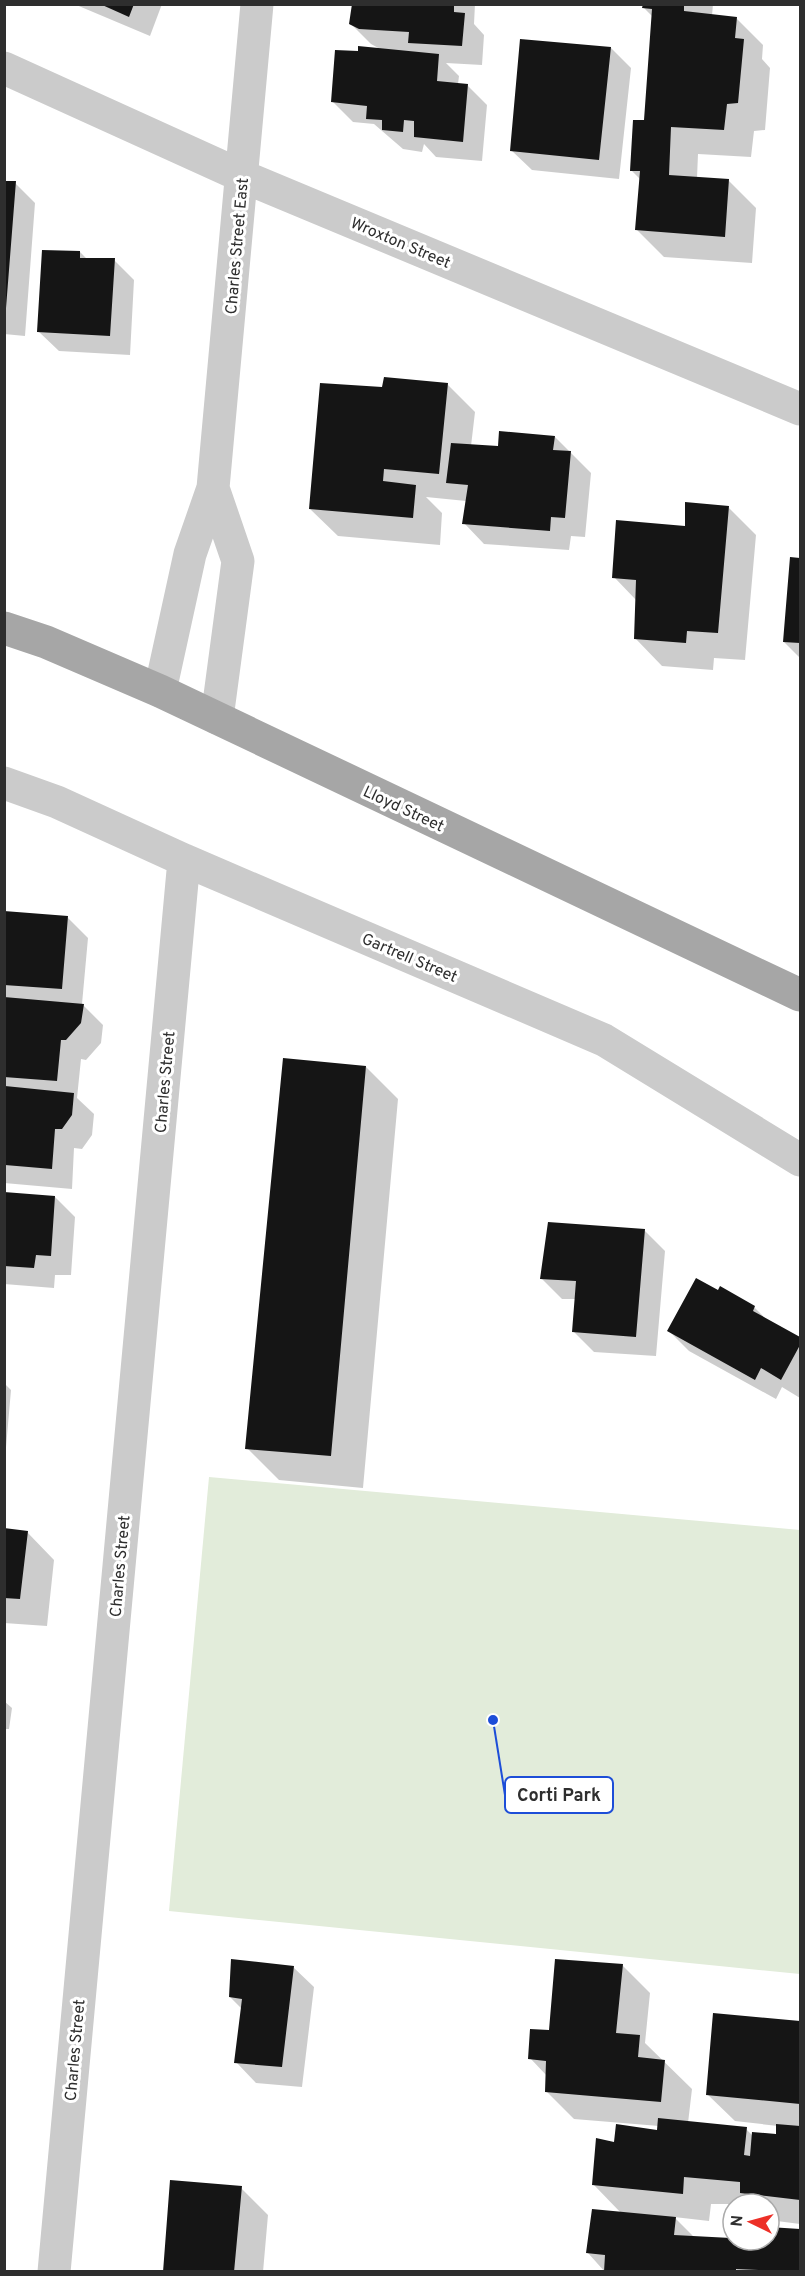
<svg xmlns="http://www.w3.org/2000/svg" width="805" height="2276" font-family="Overpass,sans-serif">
  <rect width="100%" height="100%" fill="#fff"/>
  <!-- green -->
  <path fill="#e2ecda" d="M209,1477l591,53v444l-631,-63z"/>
  <!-- shadow -->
  <path fill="#0003" d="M74,4h88l-12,32z
    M353,4h122l-1,20 10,11 -2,30 -36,-2 13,13 -1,8 9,1 20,20 -5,56 -46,-4 -12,-13 -2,8 -19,-3 -29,-25 -21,-2 -20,-20 26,-50 23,-2 -11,-6 -20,-20z
    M644,4h69l-1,12 24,2 27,27 -1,14 8,9 -5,62 -11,1 -3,26 -53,-3 -1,24 31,2 28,28 -4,55 -88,-6 -27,-27 4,-50 -10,-10 14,-48 8,-105 -9,-9z
    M611,48l20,20 -12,111 -87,-9 -21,-20z
    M4,183h11l20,20 -10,133 -21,-2z
    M80,252l7,7 27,1 20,20 -4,75 -71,-4 -21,-20z
    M447,384l28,28 -4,34 28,2 56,-11 36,36 -6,64 -14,-1 -2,14 -85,-6 -20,-21 2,-22 -40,-4 16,16 -2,32 -102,-9 -28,-27 73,-120z
    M728,507l28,28 -11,125 -31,-2 -1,12 -51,-4 -27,-28 2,-37 -23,-24 72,-49z
    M791,558l9,1v99l-16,-16z
    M4,912l64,6 20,20 -6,66 21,21 -2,18 -15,17 -5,-1 -4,39 17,16 -2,21 -10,14 -8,-1 -2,41 -68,-6z
    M366,1067l32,32 -35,389 -84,-8 -32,-32z
    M4,1193l51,4 20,20 -4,58h-16l-1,13 -50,-4z
    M645,1231l20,20 -9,105 -62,-4 -20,-20 2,-33h-14l-20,-20z
    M720,1289l34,18 14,14 32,18v59l-18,-11 -6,12 -87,-48 -20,-20z
    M4,1383l7,7 -6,69h-1z
    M800,1467v21l-1,-1z
    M4,1529l23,3 27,28 -7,66 -43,-3z
    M4,1701l8,7 -3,21h-5z
    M622,1965l28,28 -5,50 47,46 -4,34 58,6 7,7h25v-10l-43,-5 -28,-27 7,-80 86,8v202l-31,-4v-16h-58l-2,17 -35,-4 21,21 74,2v-11l31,2v41h-195l-17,-19 34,-39 -29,-30 22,-40 44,-13v-5l-85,-7 -27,-27v-16l-17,-18 20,-26z
    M293,1967l21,20 -12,100 -46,-4 -20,-21 6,-53 -12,-12z
    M241,2188l27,27 -5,57h-99z"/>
  <!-- building -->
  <path fill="#151515" d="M100,4h34l-5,13z
    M352,4h102v8l11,1 -3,33 -54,-3 1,-11 -50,-3 -10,-5z
    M643,4h41v7l53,6 -2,21 9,1 -6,64 -11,1 -3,26 -53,-3 -2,48 60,4 -4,58 -90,-7 5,-59h-10l3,-51h11l8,-111 -10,-1z
    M520,39l91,8 -12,113 -89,-9z
    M358,46l81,8 -2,27 31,3 -5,58 -49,-5v-16l-10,-1 -1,12 -21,-2v-10l-16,-1 1,-13 -36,-4 4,-52 23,1z
    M4,181h12l-10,127h-2z
    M42,250l38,1v7h35l-5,78 -73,-4z
    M384,377l64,6 -9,91 -55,-5 -1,12 33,4 -3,33 -104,-9 11,-126 62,4z
    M499,431l56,5 -2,14 18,1 -6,67 -14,-1 -1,14 -88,-7 6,-39 -22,-2 5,-40 47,3z
    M685,502l44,4 -11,127 -31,-2 -1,12 -52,-4 2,-59 -24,-2 4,-58 69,6z
    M790,557l10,1v85l-17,-1z
    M4,911l64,5 -6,73 -58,-4z
    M4,997l80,7 -3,19 -15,17h-5l-4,41 -53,-4z
    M283,1058l83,8 -35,390 -86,-7z
    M5,1086l69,7 -2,22 -10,14h-7l-3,40 -47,-4z
    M4,1192l51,4 -4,60 -15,-1 -2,13 -30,-2z
    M548,1222l97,7 -9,108 -64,-5 4,-51 -36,-2z
    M696,1278l22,12 2,-4 35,20 -2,5 47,26v8l-19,35 -20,-12 -6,12 -88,-49z
    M4,1528l24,3 -8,68 -16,-1z
    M231,1959l63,7 -12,101 -48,-4 8,-64 -13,-2z
    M555,1959l68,5 -7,69 24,2 -2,22 27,3 -4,42 -116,-10 1,-31 -18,-2 2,-30 19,1z
    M713,2013l87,8v83l-94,-9z
    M658,2118l89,9 -3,28 6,1 2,-24 24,2v-10l24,2v74l-60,-7v-11l-56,-5 -1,17 -91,-9 4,-47 18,4 2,-18 41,6z
    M170,2180l72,6 -8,86h-71z
    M592,2209l84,8 -2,18 95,5v-13l31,2v43l-64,-3v3h-132l1,-17 -19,-2z"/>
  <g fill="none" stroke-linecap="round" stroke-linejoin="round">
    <!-- street -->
    <path stroke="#cbcbcb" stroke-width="33" d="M4,68l238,108 558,233
      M213,488l25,73 -21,157
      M160,691l30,-137 23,-66 44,-484
      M4,783l53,19 127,58 420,180 196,120
      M54,2272l130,-1412"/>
    <!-- primary -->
    <path stroke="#a6a6a6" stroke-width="33" d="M4,628l42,14 114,49 640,304"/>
  </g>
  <g text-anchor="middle" stroke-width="6" stroke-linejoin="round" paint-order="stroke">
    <!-- street labels -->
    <g font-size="16" fill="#2e2e2e" stroke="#fff">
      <text transform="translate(401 242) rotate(23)" y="6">Wroxton Street</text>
      <text transform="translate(236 246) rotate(-85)" y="6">Charles Street East</text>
      <text transform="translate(404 808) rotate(25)" y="6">Lloyd Street</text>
      <text transform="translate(410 957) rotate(23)" y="6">Gartrell Street</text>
      <text transform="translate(164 1082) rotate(-85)" y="6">Charles Street</text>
      <text transform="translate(119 1566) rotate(-85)" y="6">Charles Street</text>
      <text transform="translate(74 2050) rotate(-85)" y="6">Charles Street</text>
    </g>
  </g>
  <!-- callouts -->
  <path fill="none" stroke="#1d4ed8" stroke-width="2" d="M493 1720L505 1795"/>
  <circle fill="#1d4ed8" stroke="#fff" stroke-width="2" cx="493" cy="1720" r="6"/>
  <rect fill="#fff" stroke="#1d4ed8" stroke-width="2" x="505" y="1777" width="108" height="36" rx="6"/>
  <g font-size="18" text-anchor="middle" font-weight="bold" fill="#2e2e2e">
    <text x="559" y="1801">Corti Park</text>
  </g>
  <!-- border -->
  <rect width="805" height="2276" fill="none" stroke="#2e2e2e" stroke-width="12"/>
  <!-- north arrow -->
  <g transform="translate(751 2222) rotate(275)"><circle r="28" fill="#ffffff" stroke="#ababab" stroke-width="1.5"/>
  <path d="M0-4.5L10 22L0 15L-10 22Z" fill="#ed2f27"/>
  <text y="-9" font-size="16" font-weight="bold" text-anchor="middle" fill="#2e2e2e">N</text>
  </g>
</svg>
